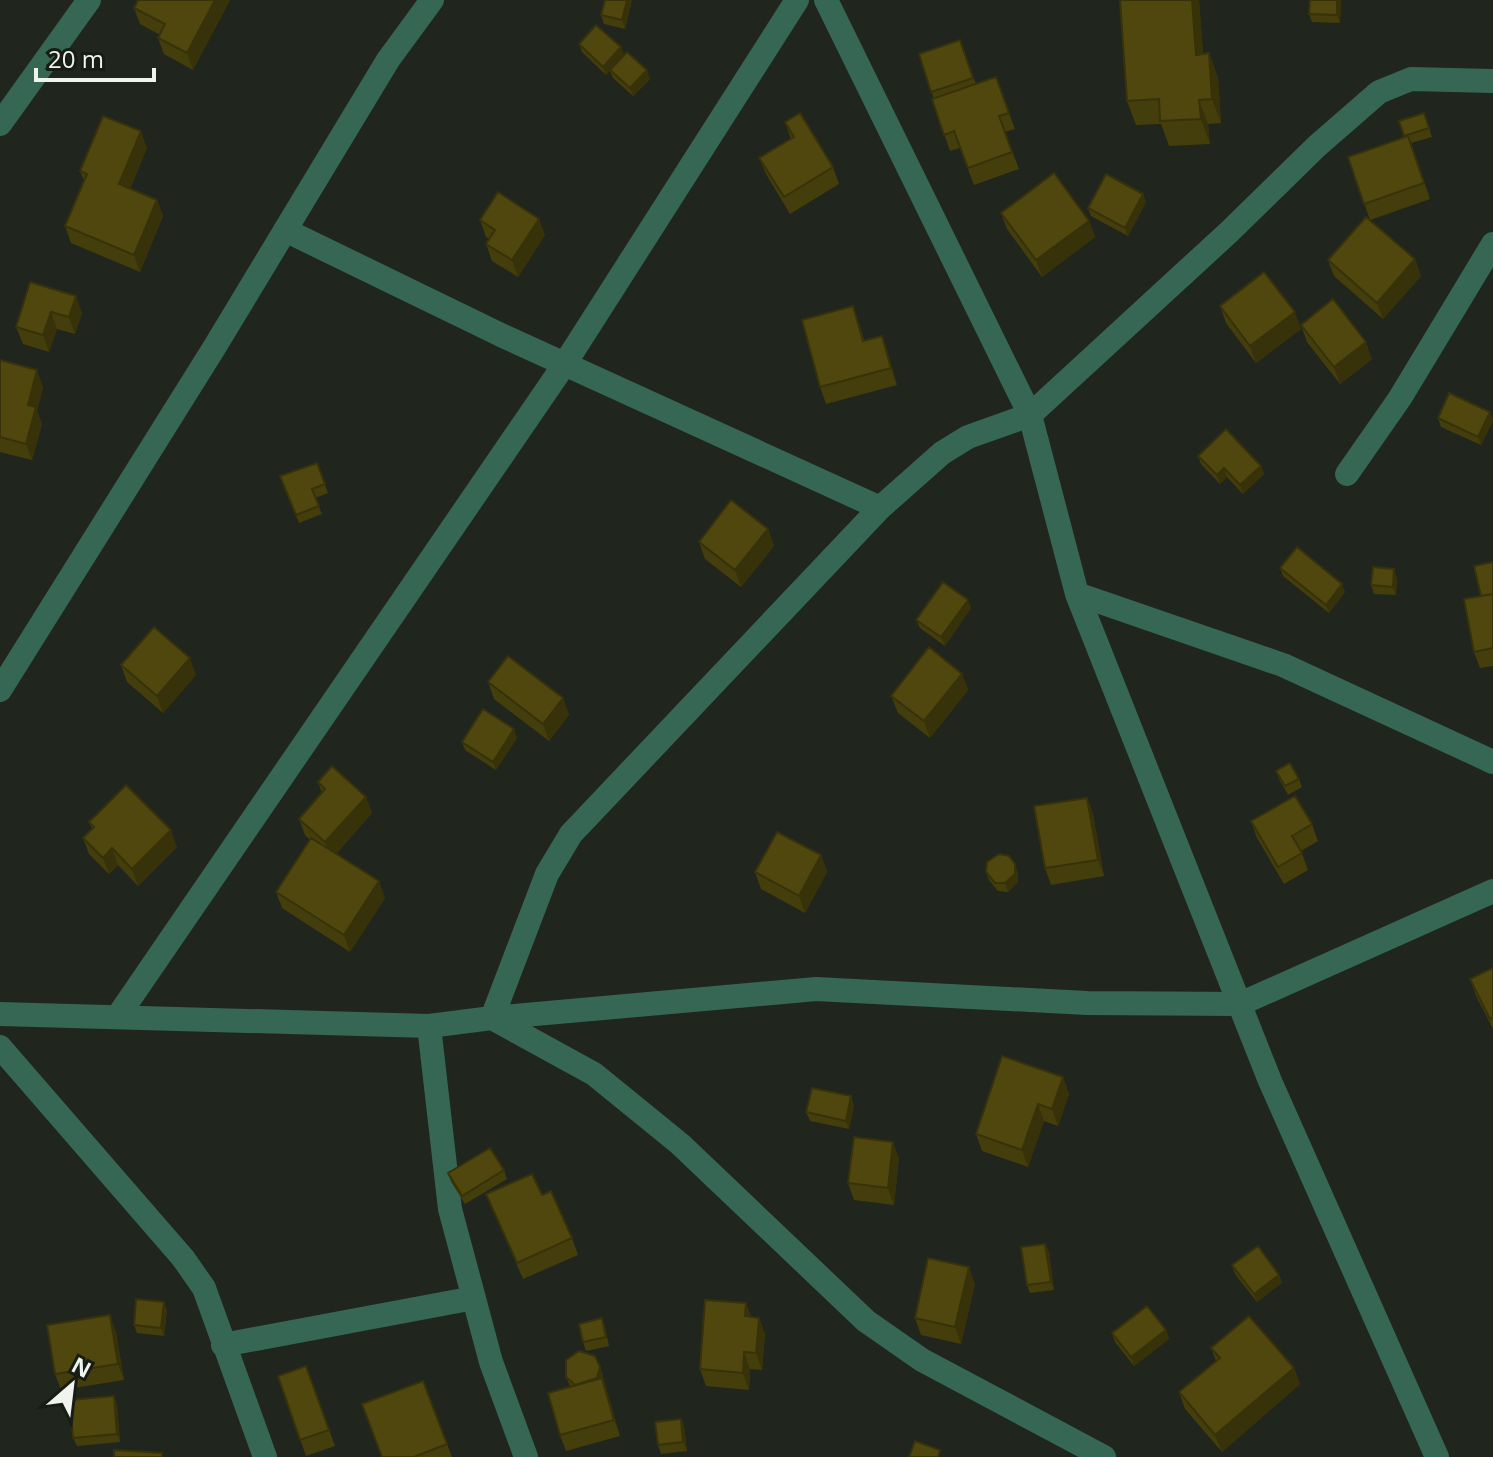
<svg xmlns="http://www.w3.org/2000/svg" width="1493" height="1457" font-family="'Open Sans',sans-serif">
  <rect width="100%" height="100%" fill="#20261e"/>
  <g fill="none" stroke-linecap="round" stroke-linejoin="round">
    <!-- minor -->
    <path stroke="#366654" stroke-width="24" d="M826,0l204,415 47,179 193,487 167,376
      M1493,81l-82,-2 -32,13 -62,54 -88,86 -199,183 -62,22 -26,16 -62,55 -309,326 -24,40 -55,144 324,-29 271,14 153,1 253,-113
      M0,124l89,-124
      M285,230l216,105 379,173
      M1347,474l53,-76 93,-154
      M1077,594l206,71 210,97
      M0,690l214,-342 174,-288 44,-60
      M0,1014l429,12 63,-8 102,56 86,70 186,177 56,39 182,97
      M118,1016l446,-651 233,-365
      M429,1026l21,183 41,153 35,95
      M0,1047l183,211 21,30 61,169
      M223,1345l251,-47"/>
  </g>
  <!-- wall -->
  <path fill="#443d0c" d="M230,0l-37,70 -29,-16 -6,-16 2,-3 -20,-11 -6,-16z
    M605,0h27l-7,29 -21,-5 -3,-9z
    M1199,0l4,54 6,-1 9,25 3,45 -13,1 2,20 -41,2 -8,-22 -25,1 -9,-24z
    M1310,0h31l-1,23 -28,-1 -3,-8z
    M960,40l16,44 20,-7 19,52 -10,3 14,37 -45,16 -14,-37 -10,3 -18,-52h2l-15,-45z
    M579,44l42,3 3,8 26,24 -17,17 -20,-18 -3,-7 -4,4 -24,-23z
    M1424,113l8,24 -21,6 19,56 -60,21 45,39 6,17 -38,43 -49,-43 -6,-16 42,-40 -22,-63 56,-20 -5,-16z
    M785,122l48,45 6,17 -49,30 -24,-40 -7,-16 32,-19z
    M147,148l-17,41 27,11 6,16 -23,56 -69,-29 -6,-17 19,-45 -4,-10z
    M1143,194l3,8 -18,34 -37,-20 -3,-8z
    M1001,213l88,8 6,16 -53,40 -35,-48z
    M480,220l65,15 -27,42 -26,-16 -6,-17 3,-5 -3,-2z
    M30,282l52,31 -7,21 -18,-5 -8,23 -26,-8 -7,-17z
    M1220,306l81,23 -45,34 -30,-40z
    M859,323l5,17 18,-4 15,49 -71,19 -6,-17z
    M1301,325l71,34 -32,25 -33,-42z
    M0,360l43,27 -6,24 5,13 -10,36 -32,-8z
    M1490,412l3,9 -12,24 -40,-18 -3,-9z
    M1198,456l63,10 3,8 -21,20 -16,-17 -7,7 -19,-20z
    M317,463l11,30 -13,5 7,16 -23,9 -19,-47z
    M768,529l6,17 -33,41 -36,-28 -6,-17z
    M1493,562v104l-13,2 -6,-16 7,-56z
    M1280,568l65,24 -16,21 -46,-37z
    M1397,578l-1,17 -22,-1 -3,-9z
    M971,608l-26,38 -25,-18 -4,-8z
    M121,665l75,10 -33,38 -36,-31z
    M962,674l6,16 -38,48 -32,-25 -7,-17z
    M488,682l75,16 6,17 -20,26 -55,-42z
    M517,738l-21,32 -31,-20 -3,-8z
    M1276,771l23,8 3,8 -14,8 -9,-16z
    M318,782l48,15 6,16 -36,41 49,44 -35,54 -68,-44 -6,-16 34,-52 -5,-5 -6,-16 23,-26z
    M1087,798l6,16 11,62 -53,9 -6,-17z
    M1251,821l61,3 6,17 -17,10 7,19 -24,14 -27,-46z
    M89,822l88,25 -39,39 -20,-21 -9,9 -20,-20 -6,-16 9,-9z
    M821,855l6,17 -22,41 -44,-24 -6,-17z
    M986,872h32v10l-10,10 -10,-1 -9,-11z
    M1493,968v61l-17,-33 -6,-17z
    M1063,1077l6,17 -11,32 -14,-5 -16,46 -46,-16 -6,-17z
    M854,1105l-5,24 -39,-8 -4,-9z
    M899,1158l-5,47 -40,-5 -6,-17z
    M504,1170l3,9 -42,25 -14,-22 -3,-9z
    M486,1194l56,1 30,43 6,17 -55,24z
    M1045,1244l4,8 5,38 -24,3 -3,-8z
    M1232,1265l47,10 3,8 -25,19 -22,-28z
    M975,1284l-14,60 -40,-9 -6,-17z
    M746,1303l5,14 8,1 6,16 -3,36 -12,-1 -1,21 -43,-4 -6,-17z
    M167,1310l-3,26 -27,-3 -3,-8z
    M605,1327l4,19 -23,5 -3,-9z
    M1166,1330l3,9 -35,27 -19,-24 -3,-9z
    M116,1332l8,48 -63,10 -6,-16z
    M1211,1348l83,20 6,16 -78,68 -37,-43 -6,-17 37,-31z
    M306,1366l29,80 -29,10 -28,-80z
    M600,1367l20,69 -54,15 -6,-16 10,-49 -4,-9z
    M423,1381l29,76h-70z
    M114,1396l3,9 3,37 -43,4 -4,-8z
    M681,1419l3,8 3,24 -26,3 -3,-9z"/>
  <!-- shaded-wall -->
  <path fill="#37320a" d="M215,0h15l-37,70 -6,-17z
    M627,0h5l-7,29 -3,-9z
    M1192,0h7l6,79 -9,-24z
    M1337,0h4l-1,23 -3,-8z
    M621,47l3,8 -18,20 -3,-8z
    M1209,53l9,25 3,45 -9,-24z
    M647,70l3,9 -17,17 -3,-8z
    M1199,100l9,24 2,20 -9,-25z
    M141,131l6,17 -22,53 -6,-17z
    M1143,194l3,8 -18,34 -3,-8z
    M157,200l6,16 -23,56 -6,-17z
    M539,219l6,16 -27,42 -6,-17z
    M1089,221l6,16 -53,40 -6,-17z
    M1415,259l6,17 -38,43 -6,-16z
    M76,296l6,17 -7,21 -6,-17z
    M51,312l6,17 -8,23 -6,-17z
    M1295,312l6,17 -45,34 -6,-17z
    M882,336l6,17 9,32 -6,-17z
    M1366,342l6,17 -32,25 -6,-17z
    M37,370l6,17 -6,24 5,13 -10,36 -6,-16 2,-39z
    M1490,412l3,9 -12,24 -3,-8z
    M1261,466l3,8 -21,20 -3,-9z
    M1224,468l3,9 -7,7 -3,-9z
    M768,529l6,17 -33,41 -6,-17z
    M1394,569l3,9 -1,17 -3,-8z
    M1342,584l3,8 -16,21 -3,-8z
    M968,600l3,8 -26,38 -4,-9z
    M190,658l6,17 -33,38 -6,-17z
    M962,674l6,16 -38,48 -6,-17z
    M563,698l6,17 -20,26 -6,-17z
    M514,729l3,9 -21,32 -3,-8z
    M366,797l6,16 -41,46 -6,-17z
    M1087,798l6,16 11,62 -6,-16z
    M171,830l6,17 -39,39 -6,-17z
    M112,848l6,17 -9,9 -6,-16z
    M821,855l6,17 -22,41 -6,-17z
    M1015,864l3,8v10l-10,10 -3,-9z
    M379,881l6,17 -35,54 -6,-17z
    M1063,1077l6,17 -11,32 -6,-17z
    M851,1096l3,9 -5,24 -3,-8z
    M1038,1104l6,17 -16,46 -6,-17z
    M893,1142l6,16 -5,47 -6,-17z
    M1045,1244l4,8 5,38 -3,-8z
    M969,1267l6,17 -14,60 -6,-17z
    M1279,1275l3,8 -25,19 -3,-8z
    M164,1302l3,8 -3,26 -3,-8z
    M746,1303l6,17 -7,-4z
    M110,1315l6,17 8,48 -6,-16z
    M759,1318l6,16 -3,36 -6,-17z
    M1166,1330l3,9 -35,27 -3,-9z
    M744,1352l6,17 -1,21 -6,-17z
    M600,1367l3,8 -3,12 -10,7z
    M1294,1368l6,16 -78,68 -7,-17z
    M602,1378l6,16 12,42 -6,-16z
    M114,1396l3,9 3,37 -3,-8z
    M681,1419l3,8 3,24 -4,-9z"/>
  <!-- building -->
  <path fill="#4f470e" stroke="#37320a" stroke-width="2" d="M138,0h77l-28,53 -29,-15 7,-14 -31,-16z
    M605,0h22l-5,20 -21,-5z
    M1120,0h72l4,55 13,-2 3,46 -13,1 2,19 -41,2 -1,-22 -32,2z
    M1310,0h27v15l-28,-1z
    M596,25l25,22 -18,20 -24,-23z
    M960,40l13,38 -42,14 -12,-38z
    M627,52l20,18 -17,18 -20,-18z
    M996,77l13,36 -10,3 13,36 -44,16 -14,-37 -10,4 -12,-36z
    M800,113l33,54 -49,30 -25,-39 35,-21 -9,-15z
    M1424,113l5,15 -25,8 -5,-15z
    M103,116l38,15 -22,53 38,16 -23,55 -69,-29 22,-52 -7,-3z
    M1408,136l16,47 -60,21 -16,-47z
    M1054,173l35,48 -53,39 -35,-47z
    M1106,174l37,20 -18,34 -37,-20z
    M498,192l41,27 -27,41 -26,-16 9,-14 -15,-10z
    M1366,217l49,42 -38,44 -49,-43z
    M1264,272l31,40 -45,34 -30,-40z
    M30,282l46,14 -7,21 -18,-5 -8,23 -27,-8z
    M1333,299l33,43 -32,25 -33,-42z
    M853,306l10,35 19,-5 9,32 -71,19 -18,-67z
    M0,360l37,10 -9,35 8,2 -10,37 -26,-7z
    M1449,393l41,19 -12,25 -40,-19z
    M1226,429l35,37 -21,19 -16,-17 -7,7 -19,-19z
    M317,463l8,21 -13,5 7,17 -23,9 -16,-39z
    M731,500l37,29 -33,41 -36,-28z
    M1297,547l45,37 -16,21 -46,-37z
    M1493,562v32l-12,2 -7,-30z
    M1373,567l21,2 -1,18 -22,-2z
    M943,582l25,18 -27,37 -25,-17z
    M1493,594v54l-19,4 -10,-53z
    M154,627l36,31 -33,38 -36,-31z
    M929,647l33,27 -38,47 -33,-25z
    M508,656l55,42 -20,26 -55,-42z
    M483,709l31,20 -21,33 -31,-20z
    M1290,763l9,16 -14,7 -9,-15z
    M332,766l34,31 -41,45 -26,-23 26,-30 -7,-7z
    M126,785l45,45 -39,39 -20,-21 -9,10 -20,-20 11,-11 -5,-5z
    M1295,796l17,28 -20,12 10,17 -24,14 -27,-46z
    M1087,798l11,62 -53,8 -11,-62z
    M777,832l44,23 -22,41 -44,-24z
    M311,838l68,43 -35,54 -68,-43z
    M999,854l10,2 6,8v10l-10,9h-10l-9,-11 1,-10z
    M1493,968v49l-3,2 -20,-40z
    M1002,1056l61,21 -11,32 -14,-5 -16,46 -46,-16z
    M812,1088l39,8 -5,25 -40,-9z
    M854,1137l39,5 -5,46 -40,-5z
    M490,1148l14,22 -42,26 -14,-23z
    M532,1174l10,21 9,-4 21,47 -55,25 -31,-69z
    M1045,1244l6,38 -24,3 -6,-38z
    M1258,1246l21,29 -25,19 -22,-29z
    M928,1258l41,9 -14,60 -40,-9z
    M136,1299l28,3 -3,26 -27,-3z
    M705,1300l41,3 -1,13 14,2 -3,35 -12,-1 -1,21 -43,-4z
    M1147,1306l19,24 -35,27 -19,-24z
    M110,1315l8,49 -63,10 -8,-49z
    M1249,1316l45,52 -79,67 -36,-43 41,-34 -9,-10z
    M602,1318l4,19 -23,5 -4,-18z
    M579,1351l16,5 5,11 -3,11 -22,7 -9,-8v-17z
    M306,1366l23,64 -29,10 -22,-64z
    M602,1378l12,42 -54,15 -12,-42z
    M423,1381l24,63 -33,13h-32l-20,-53z
    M114,1396l3,38 -44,4 -3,-38z
    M681,1419l2,23 -25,3 -3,-23z
    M915,1441l25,9 -2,7h-29z
    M114,1450l48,3v4h-48z"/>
  <!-- north arrow -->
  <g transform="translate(72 1385) rotate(28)" stroke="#171d14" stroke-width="6" paint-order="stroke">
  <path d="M0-6L14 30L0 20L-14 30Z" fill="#f0f4ee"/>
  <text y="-12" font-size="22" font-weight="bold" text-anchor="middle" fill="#f0f4ee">N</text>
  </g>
  <!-- scale -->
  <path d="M36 68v12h118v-12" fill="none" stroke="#f0f4ee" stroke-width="4"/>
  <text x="48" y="68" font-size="24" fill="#f0f4ee" stroke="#171d14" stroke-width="6" paint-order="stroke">20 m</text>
</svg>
